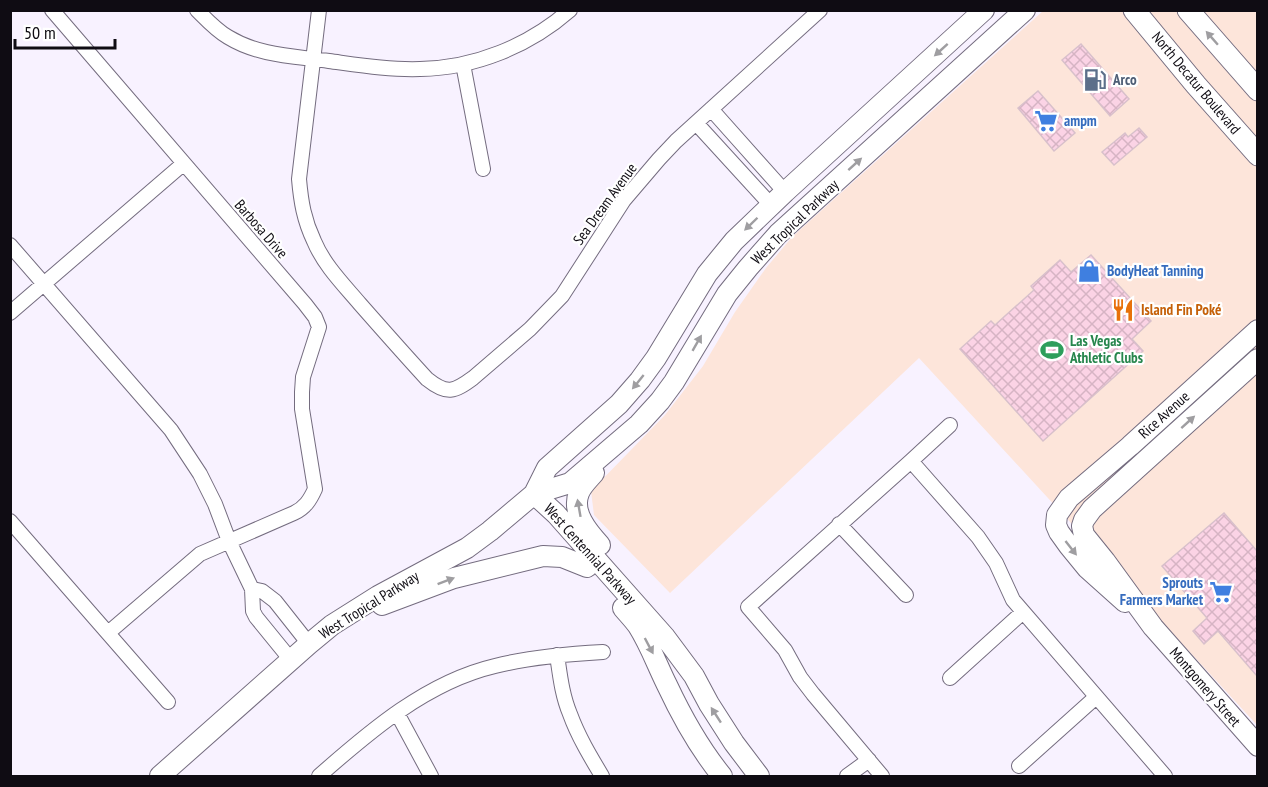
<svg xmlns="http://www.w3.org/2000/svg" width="1268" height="787" font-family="'PT Sans Narrow',sans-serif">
  <defs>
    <pattern id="building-cross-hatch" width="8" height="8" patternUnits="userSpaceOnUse" patternTransform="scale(1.5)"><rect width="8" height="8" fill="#fbd3e5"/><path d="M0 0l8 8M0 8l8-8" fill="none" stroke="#d6b4c4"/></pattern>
  </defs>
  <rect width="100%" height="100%" fill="#f8f2ff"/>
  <!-- commercial -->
  <path fill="#fde5da" d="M1043,11h214v714l-338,-367 -249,235 -76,-78 -3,-24 74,-76 38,-49 32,-54 31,-44 26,-31z"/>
  <!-- building -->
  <path fill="url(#building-cross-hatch)" stroke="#d8c0cb" stroke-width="1.5" d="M1081,44l48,55 -19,17 -48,-56z
    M1038,91l37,42 -21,18 -36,-43z
    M1139,128l8,9 -33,28 -12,-13 23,-19 3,4z
    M1091,255l60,66 -19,18 11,12 -100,90 -83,-92 31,-28 4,4 39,-35 -3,-4 29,-26 11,12z
    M1224,513l33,38v125l-39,-45 -14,13 -11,-13 14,-13 -45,-52z"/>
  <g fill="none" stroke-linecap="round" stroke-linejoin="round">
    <!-- street casing -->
    <g stroke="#746c7f" stroke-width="16">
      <path id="street" d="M52,10l253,294 10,13 4,10 -16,50 -1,15v17l13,80c-5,11 -10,19 -21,24l-94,41 -92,79
        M197,10c10,10 19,20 31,27 31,19 66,19 101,24 30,4 61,9 91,8 55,-1 109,-23 150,-59
        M319,10l-20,169c2,23 5,41 15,62 10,24 29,43 46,63 22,25 44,50 67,75 20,16 27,13 46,-1l57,-49 32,-33 62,-96 35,-41 17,-18 144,-131
        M463,64l20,105
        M711,109l74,83
        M696,123l75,82
        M10,245l161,185 29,44 15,30 14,37 23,48 1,22 3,6 35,43
        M10,313l173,-149
        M911,461l67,76 18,26 17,37 152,176
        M10,521l158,181
        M839,524l67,71
        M252,589l10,2 13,10 34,43
        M557,655c3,20 5,40 13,59 8,22 20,42 32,62
        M950,678l73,-66
        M397,713l34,63
        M1019,766l77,-69
        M319,776c51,-45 108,-94 176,-110 35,-9 72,-12 108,-14
        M847,776l22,-16
        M882,776l-69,-82 -13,-17 -15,-27 -37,-43 163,-146 39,-36"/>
    </g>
    <!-- secondary casing -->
    <g stroke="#746c7f" stroke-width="22">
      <path id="secondary" d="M1258,359l-166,150 -8,11 -2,6 2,9 21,26 48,66 105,119
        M594,473c-5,6 -12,12 -15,20 -8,19 9,39 21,52
        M534,494l36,-11 69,-59 21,-23 14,-19 53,-88 21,-26 30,-34 247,-224
        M534,494l22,20 109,123 29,39 15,28 25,39 25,33
        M1125,602l-38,-34 -18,-22 -10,-14 -3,-7 1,-10 12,-17 61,-52 128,-116
        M382,605l72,-27 89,-22 19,1 25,10
        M623,608c5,6 11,12 15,18 12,19 19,39 29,59 15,32 33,64 55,91
        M160,776l149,-132 23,-19 46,-29 89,-48 23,-17 44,-37 13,-26 72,-64 21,-24 16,-22 51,-84 27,-33 51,-49 199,-182"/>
    </g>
    <!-- primary casing -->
    <g stroke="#746c7f" stroke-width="23">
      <path id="primary" d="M1134,10l62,75 62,70
        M1188,10l70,80"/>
    </g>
    <!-- street -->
    <use href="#street" stroke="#fff" stroke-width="14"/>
    <!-- secondary -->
    <use href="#secondary" stroke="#fff" stroke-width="20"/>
    <!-- primary -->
    <use href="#primary" stroke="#fff" stroke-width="21"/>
  </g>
  <!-- one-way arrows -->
  <defs><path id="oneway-solid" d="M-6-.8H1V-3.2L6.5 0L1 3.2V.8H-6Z" transform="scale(1.5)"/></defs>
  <g fill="#9f9ea1">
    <use href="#oneway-solid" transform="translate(1212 38) rotate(-131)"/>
    <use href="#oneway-solid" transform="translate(941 50) rotate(138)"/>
    <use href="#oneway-solid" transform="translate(855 164) rotate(-42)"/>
    <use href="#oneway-solid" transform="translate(751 224) rotate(136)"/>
    <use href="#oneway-solid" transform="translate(697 343) rotate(-60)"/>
    <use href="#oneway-solid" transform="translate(638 382) rotate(129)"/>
    <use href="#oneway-solid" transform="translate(1188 422) rotate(-42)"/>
    <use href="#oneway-solid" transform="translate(579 508) rotate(-100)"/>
    <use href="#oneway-solid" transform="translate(1071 548) rotate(52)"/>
    <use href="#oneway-solid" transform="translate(446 581) rotate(-21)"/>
    <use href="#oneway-solid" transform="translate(649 646) rotate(62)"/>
    <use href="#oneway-solid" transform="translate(716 715) rotate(-123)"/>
  </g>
  <!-- icons -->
  <defs>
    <g id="fuel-bare" transform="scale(1.8)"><path d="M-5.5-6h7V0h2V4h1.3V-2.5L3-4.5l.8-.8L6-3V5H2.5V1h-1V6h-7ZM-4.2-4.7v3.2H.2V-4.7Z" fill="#5c6f8a" stroke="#fff" stroke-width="2.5" paint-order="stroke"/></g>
    <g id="supermarket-bare" transform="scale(1.8)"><path d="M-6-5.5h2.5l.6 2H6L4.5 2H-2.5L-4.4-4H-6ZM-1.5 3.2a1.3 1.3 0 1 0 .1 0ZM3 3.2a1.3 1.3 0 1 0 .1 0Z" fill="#3f7fe0" stroke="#fff" stroke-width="2.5" paint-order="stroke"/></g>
    <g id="shop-bare" transform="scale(1.8)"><path d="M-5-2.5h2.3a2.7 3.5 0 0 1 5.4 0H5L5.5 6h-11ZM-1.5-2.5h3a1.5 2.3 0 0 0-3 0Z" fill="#3f7fe0" stroke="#fff" stroke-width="2.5" paint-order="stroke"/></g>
    <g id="restaurant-bare" transform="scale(1.8)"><path d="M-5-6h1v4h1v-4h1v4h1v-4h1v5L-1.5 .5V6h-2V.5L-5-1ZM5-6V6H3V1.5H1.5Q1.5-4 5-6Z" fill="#e8710a" stroke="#fff" stroke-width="2.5" paint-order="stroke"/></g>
    <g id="stadium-bare" transform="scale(1.8)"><path d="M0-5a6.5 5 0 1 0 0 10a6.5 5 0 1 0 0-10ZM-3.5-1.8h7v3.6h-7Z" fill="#2e9e5b" stroke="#fff" stroke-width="2.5" paint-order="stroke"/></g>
  </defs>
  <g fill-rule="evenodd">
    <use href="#fuel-bare" x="1095" y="80"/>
    <use href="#supermarket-bare" x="1046" y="121"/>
    <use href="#shop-bare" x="1089" y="271"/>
    <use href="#restaurant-bare" x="1123" y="310"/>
    <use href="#stadium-bare" x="1052" y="350"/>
    <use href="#supermarket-bare" x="1221" y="592"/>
  </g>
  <g text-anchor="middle" stroke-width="4.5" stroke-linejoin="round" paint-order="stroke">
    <!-- service labels -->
    <g font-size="15" font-weight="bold" fill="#4e5e75" stroke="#fff" text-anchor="start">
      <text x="1113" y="85">Arco</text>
    </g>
    <!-- street labels -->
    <g font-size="15" fill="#0f0c13" stroke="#fff">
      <text transform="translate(1196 83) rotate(50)" y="5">North Decatur Boulevard</text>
      <text transform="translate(605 204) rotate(-54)" y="5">Sea Dream Avenue</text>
      <text transform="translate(795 222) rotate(-44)" y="5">West Tropical Parkway</text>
      <text transform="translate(261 229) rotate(49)" y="5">Barbosa Drive</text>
      <text transform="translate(1164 415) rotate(-42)" y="5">Rice Avenue</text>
      <text transform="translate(590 554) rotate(48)" y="5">West Centennial Parkway</text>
      <text transform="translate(369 605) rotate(-32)" y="5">West Tropical Parkway</text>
      <text transform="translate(1205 687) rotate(49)" y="5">Montgomery Street</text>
    </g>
    <!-- shop labels -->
    <g font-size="15" font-weight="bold" fill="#366cbe" stroke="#fff" text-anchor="start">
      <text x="1064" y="126">ampm</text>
      <text x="1107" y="276">BodyHeat Tanning</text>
      <text x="1203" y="588" text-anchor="end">Sprouts<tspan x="1203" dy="17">Farmers Market</tspan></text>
    </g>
    <!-- food labels -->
    <g font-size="15" font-weight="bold" fill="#c56008" stroke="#fff" text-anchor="start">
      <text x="1141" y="315">Island Fin Poké</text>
    </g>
    <!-- leisure labels -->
    <g font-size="15" font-weight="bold" fill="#27864d" stroke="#fff" text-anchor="start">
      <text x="1070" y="346">Las Vegas<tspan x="1070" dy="17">Athletic Clubs</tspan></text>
    </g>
  </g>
  <!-- border -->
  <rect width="1268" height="787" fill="none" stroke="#0f0c13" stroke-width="24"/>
  <!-- scale -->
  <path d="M15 39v9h100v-9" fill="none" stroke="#0f0c13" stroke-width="3"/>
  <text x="24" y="39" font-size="18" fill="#0f0c13" stroke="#ffffff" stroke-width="4.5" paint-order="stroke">50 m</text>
</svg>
